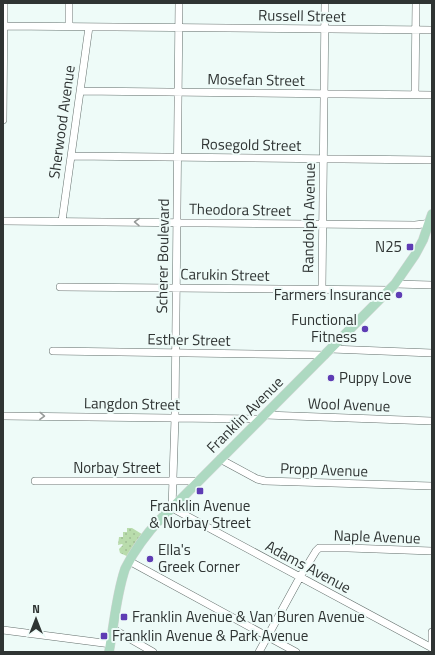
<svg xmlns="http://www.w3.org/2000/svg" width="435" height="655" font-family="'Titillium Web',sans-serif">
  <defs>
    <pattern id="grass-dots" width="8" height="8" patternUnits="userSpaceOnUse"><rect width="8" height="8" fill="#b9dcac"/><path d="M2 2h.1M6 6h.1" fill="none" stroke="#9fbd94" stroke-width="1.8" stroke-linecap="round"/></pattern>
  </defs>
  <rect width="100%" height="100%" fill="#eefbf8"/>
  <!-- grass -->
  <path fill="url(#grass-dots)" d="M127,528h5l13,8 -14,22 -11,-5 -1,-4 4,-4 -1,-1 -4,1 1,-8h4v-5h4z"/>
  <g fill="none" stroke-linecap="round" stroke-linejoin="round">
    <!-- minor casing -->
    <g stroke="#636f6c" stroke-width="8">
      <path id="minor" d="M179,3l-4,415 -3,90 260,140
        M3,26l429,4
        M69,26v-23
        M80,91l352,4
        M415,95l1,-92
        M3,120l1,-117
        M71,156l361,4
        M3,221l412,4 17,-2
        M62,221l27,-194
        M395,284l37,1
        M60,287l330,3
        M322,289l3,-286
        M331,349l101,4
        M53,351l272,4
        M265,415l167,6
        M3,416l257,3
        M220,459l37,20 8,2 167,5
        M35,481h164
        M129,561l167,91
        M113,629l40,23
        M3,630l108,14
        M432,648v-16
        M259,652l41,-75 16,-26 3,-3h29l84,3"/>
    </g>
    <!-- major casing -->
    <g stroke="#d5d6d6" stroke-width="10">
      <path id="major" d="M109,652c5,-27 7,-56 16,-83 2,-4 5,-9 7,-13 11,-18 24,-34 40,-48l223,-224 20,-29 8,-15 9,-26"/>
    </g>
    <!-- minor -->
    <use href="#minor" stroke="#fff" stroke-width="7"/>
    <!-- major -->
    <use href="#major" stroke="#add9c1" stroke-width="9"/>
  </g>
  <!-- one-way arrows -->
  <defs><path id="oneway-chevron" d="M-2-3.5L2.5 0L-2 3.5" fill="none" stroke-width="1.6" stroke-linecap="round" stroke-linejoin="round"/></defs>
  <g stroke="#979a99">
    <use href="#oneway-chevron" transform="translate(137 222) rotate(-179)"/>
    <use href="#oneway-chevron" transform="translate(42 416) rotate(1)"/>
  </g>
  <!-- markers -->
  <g fill="#5e3cb4" stroke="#eefbf8" stroke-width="1.5">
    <rect x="406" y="243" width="8" height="8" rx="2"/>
    <circle cx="399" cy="295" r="4"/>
    <circle cx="365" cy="329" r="4"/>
    <circle cx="331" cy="378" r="4"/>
    <rect x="196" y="487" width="8" height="8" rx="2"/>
    <circle cx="150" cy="559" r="4"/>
    <rect x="120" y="613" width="8" height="8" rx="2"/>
    <rect x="100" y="632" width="8" height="8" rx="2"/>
  </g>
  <g text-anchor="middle" stroke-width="4" stroke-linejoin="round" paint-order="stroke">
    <!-- street labels -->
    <g font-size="15" fill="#2f3433" stroke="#eefbf8">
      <text transform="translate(302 16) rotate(1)" y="5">Russell Street</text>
      <text transform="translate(256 80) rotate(1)" y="5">Mosefan Street</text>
      <text transform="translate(62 122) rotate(-82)" y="5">Sherwood Avenue</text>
      <text transform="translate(251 145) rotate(1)" y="5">Rosegold Street</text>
      <text transform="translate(240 210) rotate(1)" y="5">Theodora Street</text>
      <text transform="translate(309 218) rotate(-89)" y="5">Randolph Avenue</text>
      <text transform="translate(163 256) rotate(-89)" y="5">Scherer Boulevard</text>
      <text transform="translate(225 275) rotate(1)" y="5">Carukin Street</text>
      <text transform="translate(189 340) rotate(1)" y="5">Esther Street</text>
      <text transform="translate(132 404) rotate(1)" y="5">Langdon Street</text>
      <text transform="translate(349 405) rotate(2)" y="5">Wool Avenue</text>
      <text transform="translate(245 415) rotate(-45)" y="5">Franklin Avenue</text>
      <text x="117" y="473">Norbay Street</text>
      <text transform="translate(324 470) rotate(2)" y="5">Propp Avenue</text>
      <text transform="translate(377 537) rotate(2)" y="5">Naple Avenue</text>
      <text transform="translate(308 567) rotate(28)" y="5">Adams Avenue</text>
    </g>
    <!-- poi labels -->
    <g font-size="15" fill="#2f3433" stroke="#eefbf8" text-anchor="start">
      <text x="402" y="252" text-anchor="end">N25</text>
      <text x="391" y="300" text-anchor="end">Farmers Insurance</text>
      <text x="357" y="325" text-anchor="end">Functional<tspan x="357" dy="17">Fitness</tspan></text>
      <text x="339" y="383">Puppy Love</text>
      <text x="200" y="511" text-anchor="middle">Franklin Avenue<tspan x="200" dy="17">&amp; Norbay Street</tspan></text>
      <text x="158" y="555">Ella's<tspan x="158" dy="17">Greek Corner</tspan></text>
      <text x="132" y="622">Franklin Avenue &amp; Van Buren Avenue</text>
      <text x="112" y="641">Franklin Avenue &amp; Park Avenue</text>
    </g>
  </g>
  <!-- border -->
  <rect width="435" height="655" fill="none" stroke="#2f3433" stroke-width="8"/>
  <!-- north arrow -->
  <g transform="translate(36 619)" stroke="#eefbf8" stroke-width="3" paint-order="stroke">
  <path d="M0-3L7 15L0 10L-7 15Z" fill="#2f3433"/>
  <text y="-6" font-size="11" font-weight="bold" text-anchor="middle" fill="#2f3433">N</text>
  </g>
</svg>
